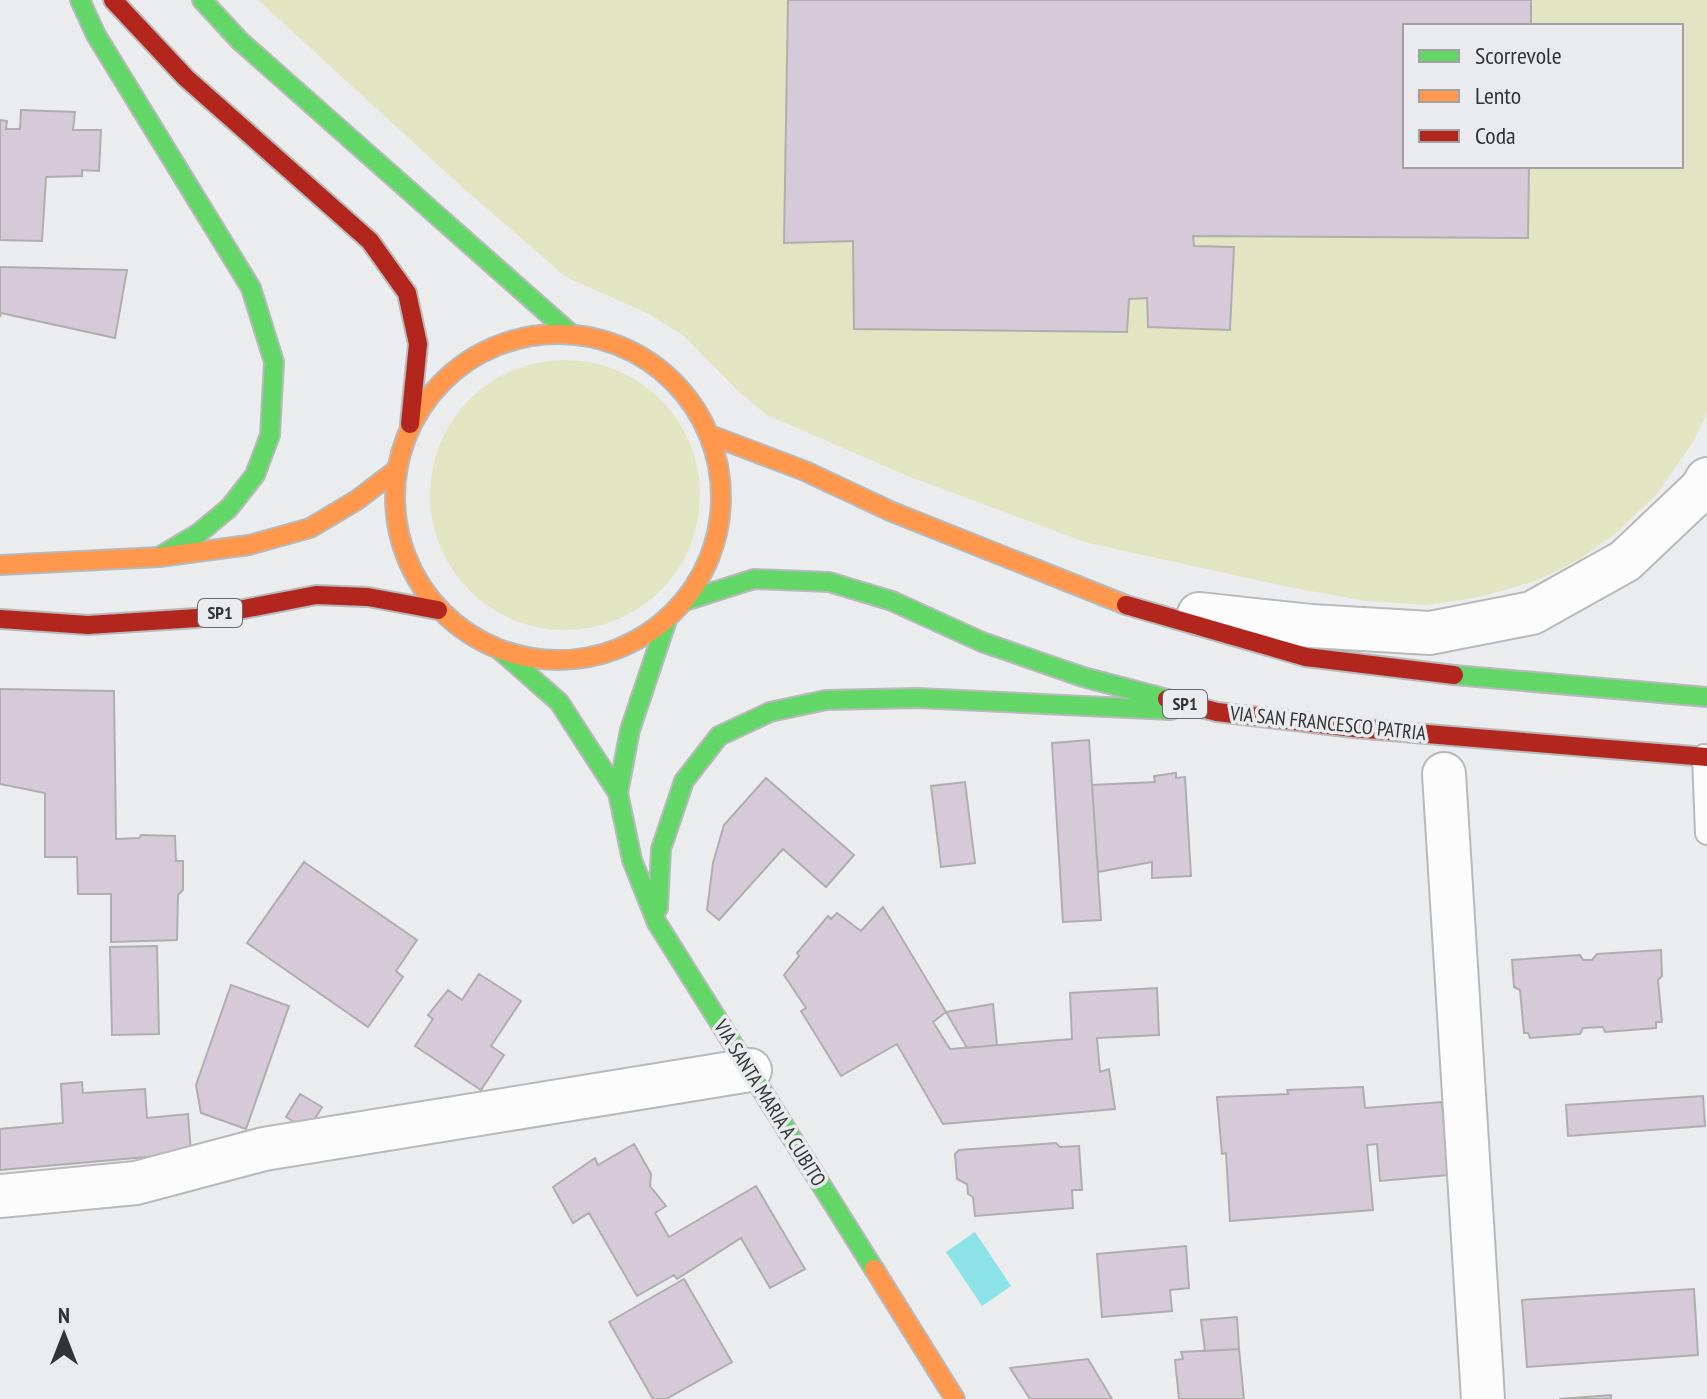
<svg xmlns="http://www.w3.org/2000/svg" width="1707" height="1399" font-family="'PT Sans Narrow',sans-serif">
  <rect width="100%" height="100%" fill="#ebeced"/>
  <!-- green -->
  <path fill="#e2e5c2" fill-rule="evenodd" d="M258,0h1449v413l-14,29 -36,52 -40,38 -37,27 -44,22 -56,16 -53,8 -61,-4 -72,-13 -206,-45 -178,-66 -143,-62 -27,-22 -56,-57 -35,-22 -83,-37 -104,-90zM1405,26h276v140h-276z
    M430 495a135 135 0 1 1 270 0a135 135 0 1 1-270 0Z"/>
  <!-- water -->
  <path fill="#8be3e8" d="M975,1232l36,54 -29,20 -36,-54z"/>
  <!-- building -->
  <path fill="#d7cad8" stroke="#aeaeaf" stroke-width="2" d="M788,0h743v26h-126v140h124l-1,72 -335,-2 1,10 40,1 -4,83 -82,-3 -1,-29 -18,1 -2,33 -273,-3 -1,-88 -69,2z
    M21,110l54,2 -2,18h28l-2,41 -17,-1v6l-36,1 -4,64 -42,-1v-120l7,1 -1,8h14z
    M0,267l127,3 -12,68 -114,-25 -1,4z
    M0,689l114,2 2,148 23,-1 2,-3 34,1 1,25h7v29l-5,5 -1,45 -66,2v-48h-33l-1,-37h-32v-64l-45,-9z
    M1089,740l12,180 -38,2 -11,-179z
    M1176,773v5l9,-1 6,99 -39,2v-16l-54,10 -6,-87 63,-3 -1,-6z
    M766,778l88,77 -28,32 -43,-38 -64,71 -12,-10 6,-47 11,-38z
    M965,782l10,81 -34,4 -10,-81z
    M304,862l113,78 -21,31 7,6 -35,50 -121,-84z
    M883,907l63,105 -13,10 17,27 122,-10 -2,-46 87,-5 2,47 -62,3 3,34 9,-3 6,40 -172,15 -46,-80 -56,32 -40,-65 5,-3 -22,-33 15,-19 -2,-3 31,-37 3,3 6,-6 24,18z
    M157,946l2,88 -47,1 -2,-88z
    M1661,950l1,26 -4,4 4,42h-6v6l-51,4 -2,-5 -20,1 -3,6 -50,4 -2,-5h-4l-4,-43 -6,-3 -2,-27 68,-5 3,5h9l5,-6z
    M479,974l42,27 -30,45 13,9 -23,35 -66,-44 18,-27 -5,-4 20,-25 14,10z
    M231,985l58,21 -43,123 -45,-16 -5,-28z
    M993,1004l4,41 -30,3 -21,-36z
    M82,1082l1,11 62,-4 2,29 41,-4 3,39 -191,17v-41l63,-6 -2,-39z
    M1363,1087l2,21 77,-6 6,73 -68,6 -3,-37 -10,1 6,65 -143,11 -4,-68 -4,1 -5,-57 71,-3 -1,-4z
    M300,1094l22,13 -14,23 -22,-13z
    M1703,1096l2,30 -137,10 -2,-31z
    M1056,1143l4,4 19,-1 3,44h-10l1,18 -98,8 -2,-19 -5,-3 -1,-10 -10,-5 -2,-25 4,-4z
    M634,1144l17,30 -1,12 16,20 -11,7 14,24 87,-51 49,83 -35,19 -29,-50 -64,41 -3,-4 -37,21 -48,-83 -16,10 -20,-36 42,-29 3,7z
    M1186,1246l3,42 -19,2 2,21 -70,6 -5,-63z
    M684,1279l48,83 -66,37h-13l-44,-77z
    M1694,1289l4,66 -171,12 -5,-67z
    M1237,1317l2,32 -34,2 -4,-31z
    M1239,1349l5,50h-65l-4,-39 8,-1 -2,-7z
    M1088,1359l24,40h-82l-20,-31z
    M1611,1395v4h-52z"/>
  <g fill="none" stroke-linecap="round" stroke-linejoin="round">
    <!-- lane casing -->
    <g stroke="#b8b9ba" stroke-width="26">
      <path id="lane" d="M1704,756l3,77"/>
    </g>
    <!-- street casing -->
    <g stroke="#b8b9ba" stroke-width="46">
      <path id="street" d="M1199,614l112,12 119,7 102,-20 93,-52 76,-72 6,-10
        M1444,774l39,625
        M0,1196l136,-13 128,-34 486,-79"/>
    </g>
    <!-- fast casing -->
    <g stroke="#b8b9ba" stroke-width="22">
      <path id="fast" d="M80,0l16,35 155,253 23,74 -4,73 -15,40 -26,33 -30,25 -40,24
        M202,0l38,41 331,293
        M685,601l69,-22 75,3 63,19 90,41 101,35 84,22
        M668,617l-38,113 -12,63 14,67 25,63 217,346
        M501,651l58,51 59,91
        M1454,675l253,22
        M658,908l3,-59 23,-68 35,-45 51,-24 56,-12 92,-2 253,12"/>
    </g>
    <!-- slow casing -->
    <g stroke="#b8b9ba" stroke-width="22">
      <path id="slow" d="M395 497a163 163 0 1 1 326 0a163 163 0 1 1-326 0Z
        M710,435l95,36 85,40 236,94
        M0,565l159,-8 90,-12 61,-17 47,-28 38,-29
        M874,1269l81,130"/>
    </g>
    <!-- jam casing -->
    <g stroke="#b8b9ba" stroke-width="22">
      <path id="jam" d="M113,0l73,78 184,163 37,52 11,51 -8,80
        M1126,605l180,52 148,18
        M0,619l88,6 109,-7 119,-23 52,2 70,13
        M1167,699l50,13 137,16 353,29"/>
    </g>
    <!-- lane -->
    <use href="#lane" stroke="#fcfcfc" stroke-width="22"/>
    <!-- street -->
    <use href="#street" stroke="#fcfcfc" stroke-width="42"/>
    <!-- fast -->
    <use href="#fast" stroke="#63d668" stroke-width="18"/>
    <!-- slow -->
    <use href="#slow" stroke="#ff974d" stroke-width="18"/>
    <!-- jam -->
    <use href="#jam" stroke="#b3261e" stroke-width="18"/>
  </g>
  <g text-anchor="middle" stroke-width="7" stroke-linejoin="round" paint-order="stroke">
    <!-- shield labels -->
    <g fill="#eaebee" stroke="#6a6a6c" stroke-width="2">
      <rect x="198" y="599" width="44" height="28" rx="6"/>
      <rect x="1163" y="690" width="44" height="28" rx="6"/>
    </g>
    <g font-size="18" font-weight="bold" fill="#333335">
      <text x="220" y="619">SP1</text>
      <text x="1185" y="710">SP1</text>
    </g>
    <!-- street labels -->
    <g font-size="20" fill="#333335" stroke="#eaebee">
      <text transform="translate(1328 723) rotate(6)" y="7">VIA SAN FRANCESCO PATRIA</text>
      <text transform="translate(770 1103) rotate(58)" y="7">VIA SANTA MARIA A CUBITO</text>
    </g>
  </g>
  <!-- legend -->
  <rect x="1403" y="24" width="280" height="144" fill="#eaebee" stroke="#a1a1a4" stroke-width="2"/>
  <rect x="1419" y="50" width="40" height="12" fill="#63d668" stroke="#a1a1a4" stroke-width="2"/>
  <text x="1475" y="64" font-size="24" fill="#333335">Scorrevole</text>
  <rect x="1419" y="90" width="40" height="12" fill="#ff974d" stroke="#a1a1a4" stroke-width="2"/>
  <text x="1475" y="104" font-size="24" fill="#333335">Lento</text>
  <rect x="1419" y="130" width="40" height="12" fill="#b3261e" stroke="#a1a1a4" stroke-width="2"/>
  <text x="1475" y="144" font-size="24" fill="#333335">Coda</text>
  <!-- north arrow -->
  <g transform="translate(64 1335)" stroke="#eaebee" stroke-width="6" paint-order="stroke">
  <path d="M0-6L14 30L0 20L-14 30Z" fill="#333335"/>
  <text y="-12" font-size="22" font-weight="bold" text-anchor="middle" fill="#333335">N</text>
  </g>
</svg>
